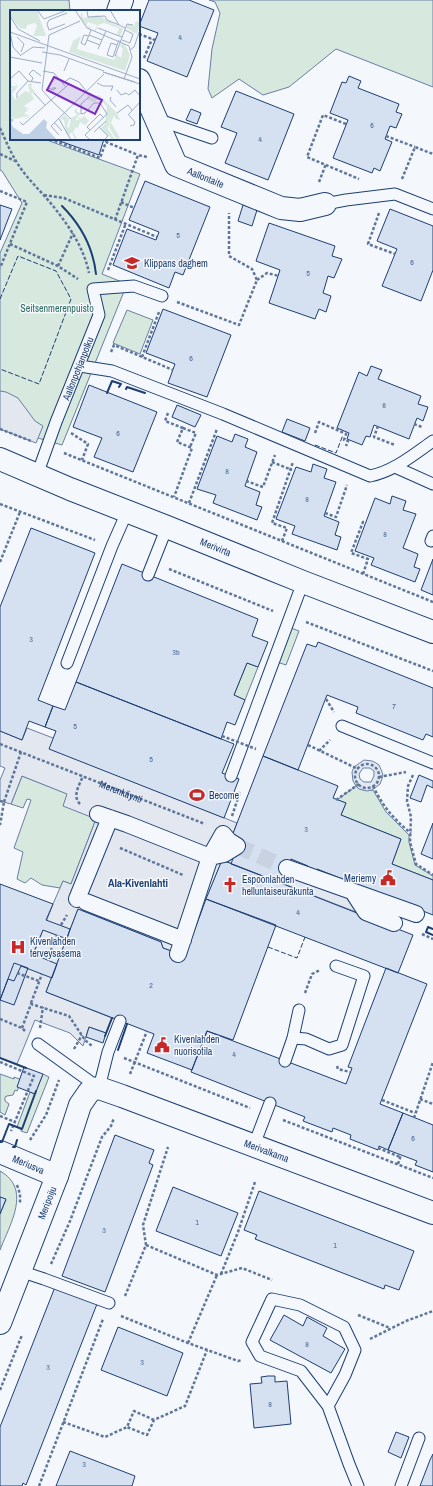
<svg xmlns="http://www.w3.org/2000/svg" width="433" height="1486" font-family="'Archivo Narrow',sans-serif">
  <rect width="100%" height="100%" fill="#f4f7fb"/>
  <!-- green -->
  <path fill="#d7e8df" stroke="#687fa3" d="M0,0h69l1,11h-59v128h33l96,35 -38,100 25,10 -65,161 -24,-7 -38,-15v-170l22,-50 -20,-32 -2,-1z
    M209,0h224v87l-97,-38 -47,38 -26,8 -24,-16 -27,19 -4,-9 4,-40 8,-36 -5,-11z
    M127,310l26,10 -13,34 -27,-11z
    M291,628l8,3 -13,34 -9,-3z
    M247,663l11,4 -13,33 -11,-5z
    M22,776l46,18 -3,7 31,18 -25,65 -8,-3 -3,7 -18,-3 -11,-7 -6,5 -8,-4 6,-27 -9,-4 17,-48 -4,-1 -4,9 -12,-4z
    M356,786l7,4h10l13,22 23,23v7l6,23 18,11v4l-41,-16 9,-25 -60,-24 5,-12 -9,-3z
    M0,1074l14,5v-2l8,3 -5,11 -2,-1 -2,5 -6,1 -2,1v4l4,3 -4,11 -5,-3z
    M43,1074l6,3 -22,56 -6,-2v-2l-4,-2 13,-35 5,2z
    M0,1171c32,18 10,53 0,79v-36l6,-14 -6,-3z"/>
  <!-- parking -->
  <path fill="#e3e8f0" stroke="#687fa3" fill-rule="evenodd" d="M0,391l6,1 12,6 17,23 8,5 -7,17 -36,-14z
    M27,728l26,10 46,30 138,55 -5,13 136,53 24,21v16l-170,-66 -37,96 -22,-8 -2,-6 -83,-33 -32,83 66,26 -6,15 -17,-6 -6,19 -13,-13 -35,-13 -18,44 -17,-6v-58l28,-32 25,-64 10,-23 8,3 25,-65 -33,-13 4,-12 -45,-18 -11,28 -11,-3v-21l5,-12 -5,-2v-35l22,9z
    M364,760l8,1 4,2 3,2 3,7 1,4 -3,8 -8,6 -5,1 -8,-2 -3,-3 -3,-5 -1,-9 2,-5zM363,768h7l4,3v5l-3,6h-7l-4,-3 -1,-5z"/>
  <!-- building -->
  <path fill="#d5e0f0" stroke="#1d3f73" d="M149,0h40l25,10 -27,67 -40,-16 11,-28 -19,-7z
    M349,76l12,5 -3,7 41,16 -3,8 6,2 -6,14 -6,-2 -5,13 7,3 -12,29 -6,-3 -2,5 -39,-15 15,-38 -18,-7 12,-31 4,1z
    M236,91l58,23 -26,66 -43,-17 12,-30 -16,-6z
    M191,109l10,4 -4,11 -11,-4z
    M54,139h50l-5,16z
    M145,181l65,26 -27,68 -8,-3 -6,16 -56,-23 14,-36 29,11 3,-8 -30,-12z
    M0,205l12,4 -12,31z
    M243,205l14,5 -5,16 -14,-5z
    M390,209l43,17v44l-12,31 -39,-15 15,-37 -20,-8z
    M269,223l66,23 -3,10 10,3 -8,19 -6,-2 -5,17 8,3 -5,16 -7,-3 -4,10 -46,-16 11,-33 -24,-9z
    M163,309l68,26 -24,62 -39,-14 7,-19 -29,-11z
    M371,366l11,4 -4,9 43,17 -3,8 10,3 -5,14 -6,-3 -8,21 -35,-14 -4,12 -4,-1 -4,9 -15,-6 2,-6 -12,-5 22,-56 8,4z
    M89,385l68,27 -24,60 -39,-15 8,-19 -29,-11z
    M177,405l24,10 -6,12 -23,-10z
    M287,419l23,9 -5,13 -23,-9z
    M235,434l13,5 -3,8 12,5 -12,34 15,6 -4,13 6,2 -5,13 -44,-17 3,-8 -19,-6 20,-53 15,6z
    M313,464l14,5 -3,9 12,4 -12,34 15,6 -4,13 6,2 -4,13 -45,-16 3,-8 -19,-7 20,-52 15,5z
    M392,496l14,5 -3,9 13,4 -13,34 15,6 -4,13 6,2 -5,13 -44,-17 3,-7 -19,-7 20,-53 15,6z
    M31,528l64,25 -57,147 15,6 -8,21 -16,-6 -7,19 -22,-9v-124z
    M433,559v36l-12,-5z
    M122,564l136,55 -6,17 16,6 -10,25 -11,-4 -13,32 11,5 -10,25 -8,-3 -6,17 -145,-57z
    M318,642l115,46v49l-7,-3 -3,6 -67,-27 2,-6 -31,-12 -29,75 -35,-14 44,-112 9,3z
    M76,682l158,62 -12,29 17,6 -15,39 -175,-69 7,-18 -11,-4 8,-21 12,4z
    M263,756l75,30 -5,12 13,5 -5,12 60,24 -9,25 41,16v35l-116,-46 -1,5 -10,-4 2,-4 -17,-7 -10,24 -50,-19 9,-25 -8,-3z
    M419,775l14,6v7l-6,-3 -6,17 -11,-4z
    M433,823v36l-12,-5z
    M222,860l191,75 -15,38 -192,-74z
    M0,884l53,20 -7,16 24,9 -3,10 -24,-9 -10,24 24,10 -5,14 -31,-12 -7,15 -6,-2 -8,21z
    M206,899l70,26 -43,115 -26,-9 -15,39 -45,-17 7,-19 -108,-42 32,-83 83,33 2,6 22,8z
    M14,963l14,5 -14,37 -14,-5z
    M386,968l41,16 -47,120 23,9 -15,37 -9,-4 -1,4 -28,-11 1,-4 -18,-7 -1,4 -29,-11 2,-4 -114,-45 16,-41 139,53 6,-16 -4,-1z
    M89,1027l17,6 -3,10 -17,-6z
    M24,1067l19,7 -8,20 -18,-7z
    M403,1113l30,12v47l-18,-7 2,-4 -29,-11z
    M115,1135l39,15 -5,13 4,2 -48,127 -43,-16z
    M173,1187l65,26 -17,43 -65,-25z
    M259,1191l155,60 -15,39 -14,-5 -1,4 -129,-50 2,-4 -13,-5z
    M0,1197l6,2 -6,15z
    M55,1287l42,17 -71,181 -3,-2 -1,3h-22v-59z
    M284,1315l19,11 4,-9 20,11 -4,8 22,13 -14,24 -61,-33z
    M118,1327l65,26 -16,43 -66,-26z
    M268,1376h7v6l12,-1 4,43 -37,4 -4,-44 12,-1 -1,-6z
    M396,1432l13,5 -8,21 -13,-6z
    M70,1451l65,25 -3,10h-76z
    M433,1454v32h-13l10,-26z"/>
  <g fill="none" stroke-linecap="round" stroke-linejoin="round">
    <!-- pedestrian-tunnel -->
    <path stroke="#c9d2e0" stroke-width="16" stroke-dasharray="16 8" stroke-linecap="butt" d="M237,846l50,22"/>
    <!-- service casing -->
    <g stroke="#1d3f73" stroke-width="13">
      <g id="service">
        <path d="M156,119l56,19"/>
        <path d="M325,204l21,-4 49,-6 38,15"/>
        <path d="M80,366l32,5 111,43 147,62c24,-5 43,-21 63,-35"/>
        <path d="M395,467l38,17"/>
        <path id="s2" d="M37,475l19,-53 43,-107 -6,-26 41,-3 28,10"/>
        <path d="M431,541l2,-5"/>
        <path d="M148,575l19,-48"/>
        <path d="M67,663l45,-117 15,-34"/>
        <path d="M342,726l91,37"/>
        <path d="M231,776l72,-194"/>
        <path d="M293,1038l13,1 23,10 13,-4 22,-69 -28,-10"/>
        <path d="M38,1044l61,44 9,-36 12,-31"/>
        <path d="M285,1061l8,-23 6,-28"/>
        <path d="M254,1145l16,-42"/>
        <path d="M20,1271l24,8 65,24"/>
        <path d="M328,1406l17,-31 10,-25 -11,-23 -44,-22 -28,-6 -20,43 8,14 41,15 27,35 21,58 9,22"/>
        <path d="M401,1486l18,-48"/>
      </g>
    </g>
    <!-- pedestrian casing -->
    <g stroke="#1d3f73" stroke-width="18">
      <path id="pedestrian" d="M98,814l29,10 83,33 14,-3 13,-8 -8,-5 -6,-7 -13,23 -32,97
        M287,868l129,46
        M353,892l13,20 28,11
        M77,899l33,-81
        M86,902l97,38"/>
    </g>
    <!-- minor casing -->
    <g stroke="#1d3f73" stroke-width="24">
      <g id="minor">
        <path d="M118,11l4,-11"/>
        <path id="s3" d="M139,80l37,85 105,43 19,2 25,-6"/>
        <path id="s4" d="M0,1152l57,24"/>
        <path id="s5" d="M0,1323l57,-147 23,-71 9,-13 5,-3 5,-1 23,8 311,117"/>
      </g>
    </g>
    <!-- tertiary casing -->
    <g stroke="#1d3f73" stroke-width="24">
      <g id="tertiary">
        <path id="s6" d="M0,459l70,30 97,38 136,55 130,50"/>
      </g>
    </g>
    <!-- path -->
    <g stroke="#5e769c" stroke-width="2.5" stroke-dasharray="3 2" stroke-linecap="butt">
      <path d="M139,34l16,6"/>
      <path d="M144,58l8,-19"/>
      <path d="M346,124l-23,-9 -16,42 52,22"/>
      <path d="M0,128c5,11 10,23 16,33 10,17 25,30 37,45 16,20 31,42 36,67"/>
      <path d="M386,136l29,11"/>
      <path d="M50,139l50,19 6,-16 32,13"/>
      <path d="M0,154l15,7"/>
      <path d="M402,179l13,-32 18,7"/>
      <path d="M319,182l7,-18"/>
      <path d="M0,191l27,11 -27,66"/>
      <path d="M44,195l20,3 93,39"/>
      <path d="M121,202l13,6"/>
      <path d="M379,213l-11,31 27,10"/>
      <path d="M115,220l23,-65 9,2"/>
      <path d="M10,244l48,22 20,13"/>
      <path d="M58,266l15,-33"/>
      <path d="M108,270l18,-47"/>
      <path d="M257,280l10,-7 12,3"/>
      <path d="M177,302l62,23 18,-45 -5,-11 -23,-13v-43"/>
      <path d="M111,352l3,-7 59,25"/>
      <path d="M142,357l17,-45"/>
      <path d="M168,413l-3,8 18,7 -6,14 15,6 -18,49"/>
      <path d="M414,424l8,3"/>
      <path d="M378,426l-4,11 21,8"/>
      <path d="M183,428l13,5 -6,14"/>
      <path d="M0,429l31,12"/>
      <path d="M71,433l17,11 -6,16"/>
      <path d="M315,433l4,-11 27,12 -2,6 4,1 -2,5"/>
      <path d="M64,453l369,149"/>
      <path d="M272,462l20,8"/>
      <path d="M246,481l17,6 12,-32"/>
      <path d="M189,503l28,-74"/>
      <path d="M0,504l95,36"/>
      <path d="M325,513l11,4 11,-32"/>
      <path d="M282,541l5,-13 -15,-5 21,-61"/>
      <path d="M0,562l20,-50"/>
      <path d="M169,569l104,42"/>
      <path d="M363,574l5,-15 -17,-6 12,-31 3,1"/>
      <path d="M306,622l127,49"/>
      <path d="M326,699l8,13"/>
      <path id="s1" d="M0,744l205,80"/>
      <path d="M308,745l50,24"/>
      <path d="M319,751l11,-11"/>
      <circle cx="367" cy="776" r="12"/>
      <path d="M413,775l-5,11 -1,15 4,16 -1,25 6,22 17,11"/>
      <path d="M379,777l27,-5"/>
      <path d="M373,786c9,19 21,34 38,47"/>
      <path d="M336,800l23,-16"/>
      <path d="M0,801l4,1 -4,23"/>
      <path d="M4,802l17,-50"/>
      <path d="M80,804c-8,-8 -1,-18 3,-28"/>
      <path d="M232,816l8,-24"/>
      <path d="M120,848l63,27"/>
      <path d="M61,925l6,-10"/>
      <path d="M422,934l11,5"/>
      <path d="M47,960l10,-25"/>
      <path d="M17,973l22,8"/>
      <path d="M305,993l7,-19 8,-4"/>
      <path d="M31,1003l11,-29"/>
      <path d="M0,1019l22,9 4,4"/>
      <path d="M22,1028l9,-24 38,12 16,24 7,6"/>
      <path d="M40,1028l3,-21"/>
      <path d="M74,1049l8,-14"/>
      <path d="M124,1058l126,50"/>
      <path d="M0,1062l34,14 -23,55"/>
      <path d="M337,1066l1,3 12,3"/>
      <path d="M130,1074l17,-43"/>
      <path d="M420,1099l13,5"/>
      <path d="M382,1100l33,13"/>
      <path d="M0,1116l15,6"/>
      <path d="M414,1118l19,-56"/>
      <path d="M283,1120l150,58"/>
      <path d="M30,1140l16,-25 13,-35"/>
      <path d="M378,1148l22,9"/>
      <path d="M398,1164l3,-9"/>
      <path d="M17,1185l3,9v10"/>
      <path d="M146,1245l71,30 25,-7 30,12"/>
      <path d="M51,1264l19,-43 32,-84 9,-11 3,-8"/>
      <path d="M221,1274l17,-42 17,-50"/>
      <path d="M125,1296l21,-51 -3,-20 25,-78"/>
      <path d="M358,1315l32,13"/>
      <path d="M121,1316l67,27 50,18 4,-1"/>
      <path d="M370,1339l36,-18 27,-10"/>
      <path d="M188,1343l29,-68"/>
      <path d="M0,1390l22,-55"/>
      <path d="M154,1420l-20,-9 -7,16 20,8 7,-15 31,-14 22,-56"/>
      <path d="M63,1422l42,15 22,-10"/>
      <path d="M39,1486l64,-167"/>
    </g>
    <!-- service -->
    <use href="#service" stroke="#f4f7fb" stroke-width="11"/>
    <!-- pedestrian -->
    <use href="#pedestrian" stroke="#f4f7fb" stroke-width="16"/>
    <!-- minor -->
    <use href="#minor" stroke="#f4f7fb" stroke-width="22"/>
    <!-- tertiary -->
    <use href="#tertiary" stroke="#f4f7fb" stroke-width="22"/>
    <!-- path-bridge -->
    <path stroke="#5e769c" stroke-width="2.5" stroke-dasharray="3 2" stroke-linecap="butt" d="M222,736l34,13"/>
    <!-- fence -->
    <path stroke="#1d3f73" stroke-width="1" stroke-dasharray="5 2" stroke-linecap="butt" d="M0,299l18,-43 38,15 15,28 -32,85 -39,-15
      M315,445l21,8 7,-18
      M268,947l29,11 8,-21"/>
    <!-- wall -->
    <path stroke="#1d3f73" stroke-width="2" d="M62,206c19,19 31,41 34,68
      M126,389l1,-2 18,6
      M107,393l5,-12 9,3 -2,3
      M433,929l-5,-2 -2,5 7,3
      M105,1036l7,-18
      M118,1050l9,-26
      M0,1058l26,10
      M0,1142h2l7,-18 13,5 14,-38
      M13,1147h2l2,-7"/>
  </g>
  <!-- icons -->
  <defs>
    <g id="school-bare" transform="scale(1.2)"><path d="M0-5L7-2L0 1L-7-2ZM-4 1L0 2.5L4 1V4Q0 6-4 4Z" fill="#c62828" stroke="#f4f7fb" stroke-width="2.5" paint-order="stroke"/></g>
    <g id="stadium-bare" transform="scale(1.2)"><path d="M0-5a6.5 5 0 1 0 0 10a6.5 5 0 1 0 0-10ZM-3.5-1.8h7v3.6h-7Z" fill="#c62828" stroke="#f4f7fb" stroke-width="2.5" paint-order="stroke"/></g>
    <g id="civic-bare" transform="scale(1.2)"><path d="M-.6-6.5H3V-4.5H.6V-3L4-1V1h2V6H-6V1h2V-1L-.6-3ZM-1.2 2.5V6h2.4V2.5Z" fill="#c62828" stroke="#f4f7fb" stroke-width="2.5" paint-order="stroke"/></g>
    <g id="church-bare" transform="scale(1.2)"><path d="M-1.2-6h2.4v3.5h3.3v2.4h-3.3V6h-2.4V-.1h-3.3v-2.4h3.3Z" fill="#c62828" stroke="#f4f7fb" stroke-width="2.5" paint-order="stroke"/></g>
    <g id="hospital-bare" transform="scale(1.2)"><path d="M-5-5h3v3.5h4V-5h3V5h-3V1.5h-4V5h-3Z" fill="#c62828" stroke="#f4f7fb" stroke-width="2.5" paint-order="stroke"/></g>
  </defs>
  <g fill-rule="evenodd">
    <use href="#school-bare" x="132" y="263"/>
    <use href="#stadium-bare" x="197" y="795"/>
    <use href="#civic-bare" x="388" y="878"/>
    <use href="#church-bare" x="230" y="885"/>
    <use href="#hospital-bare" x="18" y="947"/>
    <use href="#civic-bare" x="162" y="1045"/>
  </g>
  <g text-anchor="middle" stroke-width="3" stroke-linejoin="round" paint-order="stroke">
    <!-- number labels -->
    <g font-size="8" fill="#4b6792">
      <text x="180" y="40">4</text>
      <text x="372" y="128">6</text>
      <text x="260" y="142">4</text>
      <text x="178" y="238">5</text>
      <text x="412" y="265">6</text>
      <text x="308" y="276">5</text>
      <text x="191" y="361">6</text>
      <text x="384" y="408">8</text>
      <text x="118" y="436">6</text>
      <text x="227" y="474">8</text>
      <text x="307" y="502">8</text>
      <text x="385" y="537">8</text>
      <text x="31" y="642">3</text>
      <text x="176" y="655">3b</text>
      <text x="394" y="709">7</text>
      <text x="75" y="729">5</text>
      <text x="151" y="762">5</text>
      <text x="306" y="832">3</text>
      <text x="298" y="915">4</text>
      <text x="151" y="988">2</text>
      <text x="234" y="1057">4</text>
      <text x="413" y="1141">6</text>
      <text x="197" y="1225">1</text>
      <text x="104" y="1233">3</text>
      <text x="335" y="1248">1</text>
      <text x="307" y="1347">8</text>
      <text x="142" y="1365">3</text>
      <text x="48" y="1370">3</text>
      <text x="270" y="1407">8</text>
      <text x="84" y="1467">3</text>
    </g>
    <!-- street labels -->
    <g font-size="10" fill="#1d3f73" stroke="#f4f7fb">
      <text dy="4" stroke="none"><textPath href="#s3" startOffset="125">Aallontaite</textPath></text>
      <text dy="4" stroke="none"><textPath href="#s2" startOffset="114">Aallonpohjanpolku</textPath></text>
      <text dy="4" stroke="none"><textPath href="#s6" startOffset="233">Merivirta</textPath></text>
      <text dy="4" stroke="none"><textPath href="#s1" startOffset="130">Merenkäynti</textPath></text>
      <text dy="4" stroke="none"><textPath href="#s5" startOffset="438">Merivalkama</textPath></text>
      <text dy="4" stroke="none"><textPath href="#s4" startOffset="31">Meriusva</textPath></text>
      <text dy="4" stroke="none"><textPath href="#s5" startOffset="129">Meripoiju</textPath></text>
    </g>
    <!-- poi labels -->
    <g font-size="10" fill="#1d3f73" stroke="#f4f7fb" text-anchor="start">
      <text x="144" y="267">Klippans daghem</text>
      <text x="209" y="799">Become</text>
      <text x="376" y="882" text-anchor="end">Meriemy</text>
      <text x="242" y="883">Espoonlahden<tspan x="242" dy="12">helluntaiseurakunta</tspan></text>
      <text x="30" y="945">Kivenlahden<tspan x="30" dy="12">terveysasema</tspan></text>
      <text x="174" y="1043">Kivenlahden<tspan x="174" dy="12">nuorisotila</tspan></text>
    </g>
    <!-- park labels -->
    <g font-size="10" fill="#2c6c60" stroke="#f4f7fb">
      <text x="57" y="312">Seitsenmerenpuisto</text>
    </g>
    <!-- neighbourhood labels -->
    <g font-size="11" font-weight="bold" fill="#1d3f73" stroke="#f4f7fb">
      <text x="138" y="887">Ala-Kivenlahti</text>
    </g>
  </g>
  <!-- overview -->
  <g transform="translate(10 10)">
    <rect width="130" height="130" fill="#f4f7fb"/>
    <path d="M0,0l27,1 9,25h-13l4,-10 -2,-3 -8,2 -1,4 -7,-1 -9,-13zM72,2l1,6 15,-3 25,14 -3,7 -3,-2 2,-6 -15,-5 -6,2 -2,6 -4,-1h3l2,-5 -9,-3 -2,4 5,1 -1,2 -4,-3 -6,-9zM126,11l4,1 -3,12 -11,-6 2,-4 6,2zM71,26l-4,13 37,11 2,-6 5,4 2,-9 -3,-3 2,-3 3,2 5,10 -5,16 -56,-19 4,-11zM2,71l-1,5h6l-4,-5 5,5 -6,8 3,6 10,-9 5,2 -2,-9 4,-1 -1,4 4,5 -4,2 3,5 -10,7 4,2 -2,3 5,-2 -7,4 6,4 -2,1 -1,-2 -12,3 -5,-3v-26l3,-2h-2l-1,-5zM80,82l5,5 4,-2 18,18 3,7 -4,-1 -2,-4 -3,8 9,15 -4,1 -7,-12 2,-15 -3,17 7,11h-6l2,-2 -10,-10 4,-4 2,-18 -9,-7 -4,3 -5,-2 -2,-5zM67,98v4l4,1 -3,3 -2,4h3l-1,-4 3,3 3,-3 5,5 -4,4 -5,-3 -2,6 -2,-1 -3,5 4,7 -2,1 -3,-8 -4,4 -2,-3 -2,-13 -4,-1 3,3 -3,-2 4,-5 5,4 -2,8 2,1 2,-10 6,-3 -3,-4z" fill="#d7e8df"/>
    <path d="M0,107l4,3 -3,3 2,4 10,7h6l15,-15 3,3 -1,6 11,12h-47z" fill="#bed0e5"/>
    <path fill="none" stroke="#9eadc5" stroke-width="1" d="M27,0l7,9 23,-9M65,0l12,18 42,18 3,11 -8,22M100,0l9,15 6,3M77,1l1,6 17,-1 2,4 12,5M0,6l8,13 22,12M55,14l-16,6 -2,-6 2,-4 18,-7M88,18l24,9M0,22l3,15 8,9M0,22l130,47M79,25l13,5M78,26l-4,-1 -3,8 4,2 6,-15M7,27l7,7 -3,8M77,30l13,5M112,30l8,3 3,-9 -8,-4M107,35l-6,-2 -4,12 6,2 4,-12 2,-5M88,39l8,-18M120,40l4,-3 6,-17M32,42l18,3 44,16M11,45l12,-8 12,1M105,46l12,-32 6,1M0,47l32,6M33,61l11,2 11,13M54,61l5,-12M1,68l8,-7 9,10 13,2M21,72l2,-4 -4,-4 4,-4 8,6M125,72l-32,-10 37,12M53,73l7,-5 9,4 8,10M87,73l6,3h10l-2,5M39,78l4,2 3,-2h-4M32,80l7,-55 31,-14M32,80l11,12M107,80l4,5 5,-2 3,2M24,83l11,12M119,85l6,-5 5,6M79,87l-8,7v10l4,-1 9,-10h6l7,11 -22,21 5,5M101,87l-1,3 6,7M7,88v-5l11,-12M43,92l18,17M107,103l11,-8 4,5M118,104l7,8 -1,3 -4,1M119,104l11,-12M49,109l12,21M10,112l3,3 45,-40M44,112l8,9M89,117l9,9 -4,4M80,120l-3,-3 13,-13 4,4M84,122l12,-11M49,125l-8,-9 53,-52"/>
    <path fill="#7b2cbf" fill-opacity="0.15" stroke="#7b2cbf" stroke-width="2" d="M44,67l48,23 -7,14 -48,-24z"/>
    <rect width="130" height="130" fill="none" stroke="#1d3f73" stroke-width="2"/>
  </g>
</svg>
